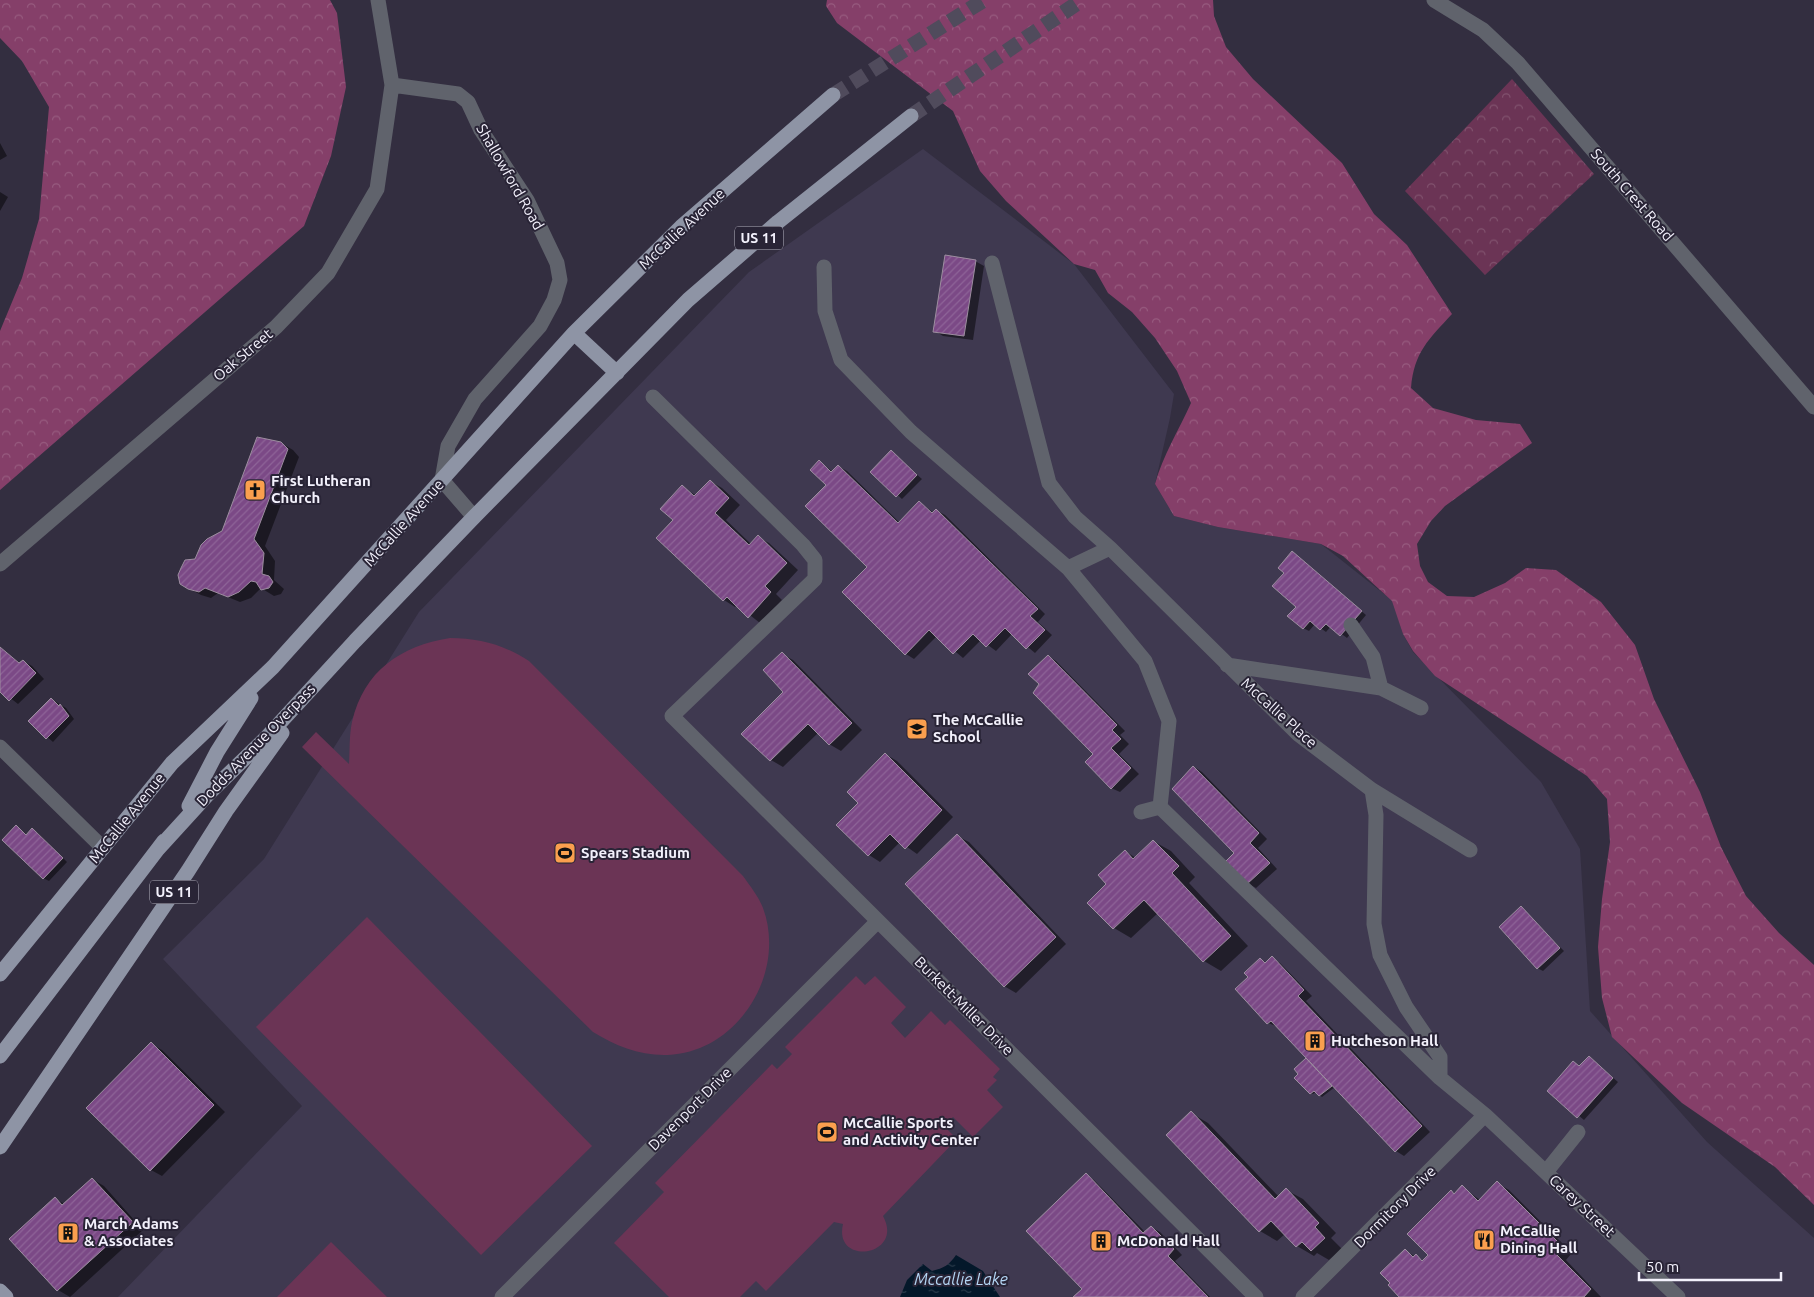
<svg xmlns="http://www.w3.org/2000/svg" width="1814" height="1297" font-family="Ubuntu,sans-serif">
  <defs>
    <pattern id="forest-crowns" width="20" height="18" patternUnits="userSpaceOnUse" patternTransform="scale(1.25)"><rect width="20" height="18" fill="#853f69"/><path d="M2 6a3 3 0 1 1 6 0M12 15a3 3 0 1 1 6 0" fill="none" stroke="#975b7f"/></pattern>
    <pattern id="park-crowns" width="20" height="18" patternUnits="userSpaceOnUse" patternTransform="scale(1.25)"><rect width="20" height="18" fill="#6b3455"/><path d="M2 6a3 3 0 1 1 6 0M12 15a3 3 0 1 1 6 0" fill="none" stroke="#81526e"/></pattern>
    <pattern id="water-ripples" width="26" height="14" patternUnits="userSpaceOnUse" patternTransform="scale(1.25)"><rect width="26" height="14" fill="#04182a"/><path d="M2 4q2-2 4 0t4 0M15 11q2-2 4 0t4 0" fill="none" stroke="#293a4a"/></pattern>
    <pattern id="building-hatch" width="6" height="6" patternUnits="userSpaceOnUse" patternTransform="scale(1.25)"><rect width="6" height="6" fill="#7b4986"/><path d="M-1 1l2-2M0 6l6-6M5 7l2-2" fill="none" stroke="#8e6498"/></pattern>
  </defs>
  <rect width="100%" height="100%" fill="#332e40"/>
  <!-- built -->
  <path fill="#3f3950" d="M923,149l151,115 100,130 -4,24 -15,66 19,32 44,11 103,17 72,57 10,33 10,18 128,130 39,67 10,162 117,131 107,96v59h-1696l184,-191 -139,-147 101,-100 155,-247 330,-340z"/>
  <!-- grass -->
  <path fill="#6b3455" d="M450,638c29,0 55,7 79,23l214,215c7,10 16,21 20,32 24,65 -25,144 -95,147 -28,1 -52,-9 -75,-23l-291,-285 14,-15 33,32c1,-14 0,-28 3,-42 12,-51 48,-76 98,-84z
    M367,917l225,229 -111,109 -225,-228z
    M856,976l9,9 10,-9 31,31 -15,16 14,15 26,-27 14,14 5,-5 50,49 -7,8 4,3 -10,10 16,17 -30,30 -20,-20 -9,9 13,13 -74,77c22,40 -50,51 -40,8l-9,-2 -68,69 -10,-10 -16,16h-71l-55,-54 50,-51 -9,-9 117,-119 5,5 15,-15 -7,-7z
    M331,1242l56,55h-110z"/>
  <!-- forest -->
  <path fill="url(#forest-crowns)" d="M0,0h330l7,13 9,74 -15,69 -27,70 -304,264v-159l22,-53 17,-59 10,-112 -27,-46 -22,-23z
    M827,0h386l1,16 12,31 27,32 89,84 32,51 33,31 45,69c-23,25 -38,38 -41,74l22,20 43,12 44,4 12,19 -87,63 -14,15 -14,23 3,22 8,16 19,14 27,1 31,-14 21,-15 30,2 45,32 34,43 19,54 46,93 21,55 25,49 33,37 35,32v240l-39,-38 -93,-64 -70,-66 -10,-39 -4,-51 4,-48 8,-57 -3,-43 -20,-23 -152,-100 -22,-25 -10,-17 -11,-33 -49,-45 -22,-12 -103,-17 -44,-11 -19,-32c8,-29 24,-54 36,-81l-14,-32 -22,-33 -23,-26 -24,-19 -13,-23 -21,-6 -68,-63 -26,-30 -27,-60 -116,-88 -11,-17z"/>
  <!-- park -->
  <path fill="url(#park-crowns)" d="M1512,79l82,95 -109,101 -80,-84z"/>
  <!-- water -->
  <path fill="url(#water-ripples)" d="M956,1255l27,16 17,26h-100l7,-17 16,-16 9,7c12,-3 17,-6 24,-16z"/>
  <!-- shadow -->
  <path fill="#0007" d="M0,143l7,13 -7,4z
    M0,192l8,5 -8,14z
    M975,261l9,5 -11,74 -30,-4 -8,-5z
    M281,443l12,7 6,7 -34,89 10,15 -1,19 10,9 -3,5 -7,2 -13,-8 -10,10 -11,4 -22,-9 -7,5 -10,-3 -13,-7 8,-28 27,-28z
    M891,452l31,27 -20,20 -30,-27z
    M820,462l13,10 5,-6 9,5 53,52 19,-21 15,11 2,-3 9,5 100,99 -7,8 14,13 -17,18 -23,-19 -16,17 -15,-11 -18,18 -26,-22 -23,23 -8,-5 -37,-87 -41,-82z
    M710,481l12,7 18,17 -14,15 25,24 7,-7 11,6 29,27 -22,24 6,6 -22,23 -23,-18 -2,2 -11,-7 -66,-62 16,-18 8,-33 15,9z
    M1293,553l73,62 -19,23 -16,-12 -5,6 -11,-8 -6,7 -6,-3 -18,-56z
    M0,647l21,17 2,-3 9,5 12,13 -26,25 -18,-14z
    M782,654l11,6 69,70 -21,21 -12,-7 -11,-11 -35,34 -12,-7 -28,-26 42,-42z
    M1048,656l8,5 69,70 -5,4 9,9 -10,10 20,20 -19,18 -9,-4z
    M51,699l15,9 8,11 -21,23 -24,-21z
    M885,754l12,7 56,56 -36,37 -17,-12 -20,20 -11,-7 -9,-52z
    M1194,767l8,5 65,67 -9,9 19,21 -21,19 -9,-5 -11,-30z
    M16,826l11,9 5,-5 6,3 29,29 -18,19 -6,-3z
    M957,836l12,6 97,102 -50,49 -12,-7z
    M1153,841l18,10 24,26 -6,6 59,63 -27,25 -17,-10 -46,-48 -27,25 -17,-10 -26,-25 20,-19 17,-33 11,7z
    M1521,908l43,43 -21,20 -6,-3z
    M1272,958l8,5 32,33 -6,5 124,131 -26,24 -8,-5 -61,-64 -13,10 -6,-5 -3,2 -2,-1 -15,-15 4,-4 -4,-5 11,-11 -29,-31 -10,-4 -18,-46 10,-18 7,4z
    M151,1044l11,6 63,62 -63,64 -11,-6z
    M1589,1057l29,25 -34,38 -35,-29 25,-28 6,4z
    M1191,1113l17,10 71,74 7,-7 17,9 33,34 -5,5 11,11 -13,11 -12,-7 -3,3 -17,-10 -12,-12 -8,7 -17,-10z
    M1086,1175l8,5 52,53 5,-6 9,5 22,23 -7,6 35,36h-135l9,-8z
    M92,1179l12,7 39,44 -73,67 -12,-7 -47,-51 44,-40 10,5z
    M1497,1183l12,7 63,63 -6,7 35,37h-200l4,-46 19,10 6,-6 21,-63 4,2 7,-7 18,13z"/>
  <!-- building -->
  <path fill="url(#building-hatch)" stroke="#9d8ea0" d="M945,255l31,5 -12,76 -31,-4z
    M257,437l24,5 7,7 -34,90 10,14 -2,21 7,2 4,6 -4,6 -8,2 -5,-8 -5,-1 -12,11 -11,5 -23,-9 -6,4 -11,-3 -8,-5 -2,-9 3,-7 4,-8 10,-1 6,-14 6,-6 15,-8z
    M891,450l26,25 -21,22 -26,-25z
    M819,460l12,12 7,-7 60,58 21,-22 13,12 4,-4 102,100 -8,7 15,14 -19,19 -21,-21 -19,19 -13,-13 -20,20 -24,-24 -24,25 -63,-63 25,-25 -62,-61 21,-21 -16,-15z
    M710,480l19,18 -14,15 34,32 9,-10 29,28 -22,23 6,6 -23,26 -21,-21 -4,4 -67,-63 17,-18 -13,-11 22,-24 12,11z
    M1292,551l70,60 -22,25 -14,-12 -6,6 -10,-9 -7,8 -16,-13 9,-9 -24,-21 12,-13 -6,-5z
    M0,647l19,16 4,-3 13,13 -27,28 -9,-9z
    M782,652l70,71 -23,22 -21,-21 -38,37 -29,-27 42,-42 -20,-22z
    M1048,655l69,70 -5,5 9,9 -10,9 20,20 -20,21 -26,-27 8,-8 -60,-61 6,-9 -11,-10z
    M51,698l8,8 1,-2 9,12 -23,23 -18,-18z
    M885,753l57,57 -37,39 -15,-15 -22,22 -32,-31 22,-22 -11,-11z
    M1193,766l66,67 -9,10 20,20 -23,21 -21,-23 8,-8 -62,-64z
    M16,825l10,10 6,-7 31,30 -20,21 -41,-39z
    M957,834l99,103 -52,50 -99,-103z
    M1153,840l26,26 -7,7 59,63 -28,26 -59,-62 -31,29 -26,-26 19,-19 -8,-9 27,-25 8,9z
    M1521,906l39,42 -23,21 -38,-42z
    M1272,956l32,34 -6,6 124,130 -27,26 -124,-131 -4,3 -32,-35 13,-12 -4,-4 16,-15 5,5z
    M151,1042l63,63 -64,66 -64,-63z
    M1589,1056l24,22 -36,40 -30,-27 26,-30 6,5z
    M1306,1058l26,28 -13,10 -5,-5 -4,3 -16,-16 4,-4 -4,-5z
    M1191,1111l84,88 11,-11 33,35 -4,4 10,11 -14,13 -9,-9 -6,5 -25,-26 -12,11 -93,-97z
    M1086,1173l57,60 8,-7 23,23 -6,7 40,41h-135l9,-8 -56,-58z
    M92,1178l41,44 -76,69 -48,-52 46,-42 7,8z
    M1497,1181l65,65 -7,7 36,36 -7,8h-185l-11,-12 2,-2 -10,-10 25,-24 8,8 3,-3 6,7 6,-6 -21,-21 44,-44 3,4 8,-9 16,16z"/>
  <g fill="none" stroke-linecap="round" stroke-linejoin="round">
    <!-- primary-tunnel -->
    <path stroke="#504b5c" stroke-width="15" stroke-dasharray="15 8" stroke-linecap="butt" d="M833,95l151,-95
      M911,116l171,-116"/>
    <!-- street -->
    <path stroke="#60636c" stroke-width="15" d="M1434,0l49,30 35,33 296,344
      M392,85l66,9 10,8 13,28 46,70 30,63 3,17 -6,20 -14,26 -65,73 -27,47 -6,34 32,37
      M992,263l57,220 26,34 35,31 188,186 74,56 98,60
      M824,267l1,44 16,49 70,72 157,136 77,93 24,60 -9,86
      M653,397l150,148 12,15v19l-143,137 584,581
      M0,564l276,-237 52,-54 49,-84 15,-104 -14,-85
      M1068,568l42,-20
      M1351,625l22,32 8,31 40,20
      M1227,665l154,23
      M0,747l103,101
      M1372,790l4,25 -2,109 6,31 26,52 34,50v21
      M1141,812l19,-5 280,271 45,37 193,182
      M1546,1172l32,-40
      M502,1297l376,-376
      M1303,1297l182,-182"/>
    <!-- primary -->
    <path stroke="#8e94a5" stroke-width="15" d="M574,333l43,40
      M189,806l28,-54 34,-54
      M158,849l52,-57 56,-54 89,-97 119,-124 214,-217 90,-78 133,-106
      M0,974l172,-211 101,-96 301,-334 107,-106 152,-132
      M0,1056l164,-215
      M0,1147l188,-276 38,-60 56,-78
      M0,1291l6,6"/>
  </g>
  <!-- icons -->
  <defs>
    <g id="church-square" transform="scale(1.125)"><rect x="-9" y="-9" width="18" height="18" rx="4" fill="#fa9f4e" stroke="#292436"/><path d="M-1.2-6h2.4v3.5h3.3v2.4h-3.3V6h-2.4V-.1h-3.3v-2.4h3.3Z" fill="#111"/></g>
    <g id="school-square" transform="scale(1.125)"><rect x="-9" y="-9" width="18" height="18" rx="4" fill="#fa9f4e" stroke="#292436"/><path d="M0-5L7-2L0 1L-7-2ZM-4 1L0 2.5L4 1V4Q0 6-4 4Z" fill="#111"/></g>
    <g id="stadium-square" transform="scale(1.125)"><rect x="-9" y="-9" width="18" height="18" rx="4" fill="#fa9f4e" stroke="#292436"/><path d="M0-5a6.5 5 0 1 0 0 10a6.5 5 0 1 0 0-10ZM-3.5-1.8h7v3.6h-7Z" fill="#111"/></g>
    <g id="building-square" transform="scale(1.125)"><rect x="-9" y="-9" width="18" height="18" rx="4" fill="#fa9f4e" stroke="#292436"/><path d="M-4-6H4V6H1V3H-1V6H-4ZM-2.5-4.3h1.7v1.8h-1.7ZM.8-4.3h1.7v1.8H.8ZM-2.5-1h1.7V.8h-1.7ZM.8-1h1.7V.8H.8Z" fill="#111"/></g>
    <g id="restaurant-square" transform="scale(1.125)"><rect x="-9" y="-9" width="18" height="18" rx="4" fill="#fa9f4e" stroke="#292436"/><path d="M-5-6h1v4h1v-4h1v4h1v-4h1v5L-1.5 .5V6h-2V.5L-5-1ZM5-6V6H3V1.5H1.5Q1.5-4 5-6Z" fill="#111"/></g>
  </defs>
  <g fill-rule="evenodd">
    <use href="#church-square" x="255" y="490"/>
    <use href="#school-square" x="917" y="729"/>
    <use href="#stadium-square" x="565" y="853"/>
    <use href="#building-square" x="1315" y="1041"/>
    <use href="#stadium-square" x="827" y="1132"/>
    <use href="#building-square" x="68" y="1233"/>
    <use href="#restaurant-square" x="1484" y="1240"/>
    <use href="#building-square" x="1101" y="1241"/>
  </g>
  <g text-anchor="middle" stroke-width="4" stroke-linejoin="round" paint-order="stroke">
    <!-- shield labels -->
    <g fill="#292436" stroke="#b6b4c1" stroke-width="1">
      <rect x="735" y="226.5" width="48" height="23" rx="4"/>
      <rect x="150" y="880.5" width="48" height="23" rx="4"/>
    </g>
    <g font-size="14" font-weight="bold" fill="#f3f1fc">
      <text x="759" y="243">US 11</text>
      <text x="174" y="897">US 11</text>
    </g>
    <!-- street labels -->
    <g font-size="15" fill="#f3f1fc" stroke="#292436">
      <text transform="translate(510 177) rotate(60)" y="5">Shallowford Road</text>
      <text transform="translate(1632 195) rotate(49)" y="5">South Crest Road</text>
      <text transform="translate(682 229) rotate(-43)" y="5">McCallie Avenue</text>
      <text transform="translate(243 355) rotate(-40)" y="5">Oak Street</text>
      <text transform="translate(404 523) rotate(-48)" y="5">McCallie Avenue</text>
      <text transform="translate(1279 713) rotate(42)" y="5">McCallie Place</text>
      <text transform="translate(256 745) rotate(-46)" y="5">Dodds Avenue Overpass</text>
      <text transform="translate(127 818) rotate(-51)" y="5">McCallie Avenue</text>
      <text transform="translate(964 1006) rotate(45)" y="5">Burkett-Miller Drive</text>
      <text transform="translate(690 1109) rotate(-45)" y="5">Davenport Drive</text>
      <text transform="translate(1582 1206) rotate(43)" y="5">Carey Street</text>
      <text transform="translate(1395 1207) rotate(-45)" y="5">Dormitory Drive</text>
    </g>
    <!-- poi labels -->
    <g font-size="15" font-weight="bold" fill="#f3f1fc" stroke="#292436" text-anchor="start">
      <text x="271" y="486">First Lutheran<tspan x="271" dy="17">Church</tspan></text>
      <text x="933" y="725">The McCallie<tspan x="933" dy="17">School</tspan></text>
      <text x="581" y="858">Spears Stadium</text>
      <text x="1331" y="1046">Hutcheson Hall</text>
      <text x="843" y="1128">McCallie Sports<tspan x="843" dy="17">and Activity Center</tspan></text>
      <text x="84" y="1229">March Adams<tspan x="84" dy="17">&amp; Associates</tspan></text>
      <text x="1500" y="1236">McCallie<tspan x="1500" dy="17">Dining Hall</tspan></text>
      <text x="1117" y="1246">McDonald Hall</text>
    </g>
    <!-- water labels -->
    <g font-size="16" font-style="italic" fill="#b4d6f5" stroke="#292436">
      <text x="961" y="1285">Mccallie Lake</text>
    </g>
  </g>
  <!-- scale -->
  <path d="M1639 1272v8h142v-8" fill="none" stroke="#f3f1fc" stroke-width="2.5"/>
  <text x="1646" y="1272" font-size="15" fill="#f3f1fc" stroke="#292436" stroke-width="4" paint-order="stroke">50 m</text>
</svg>
